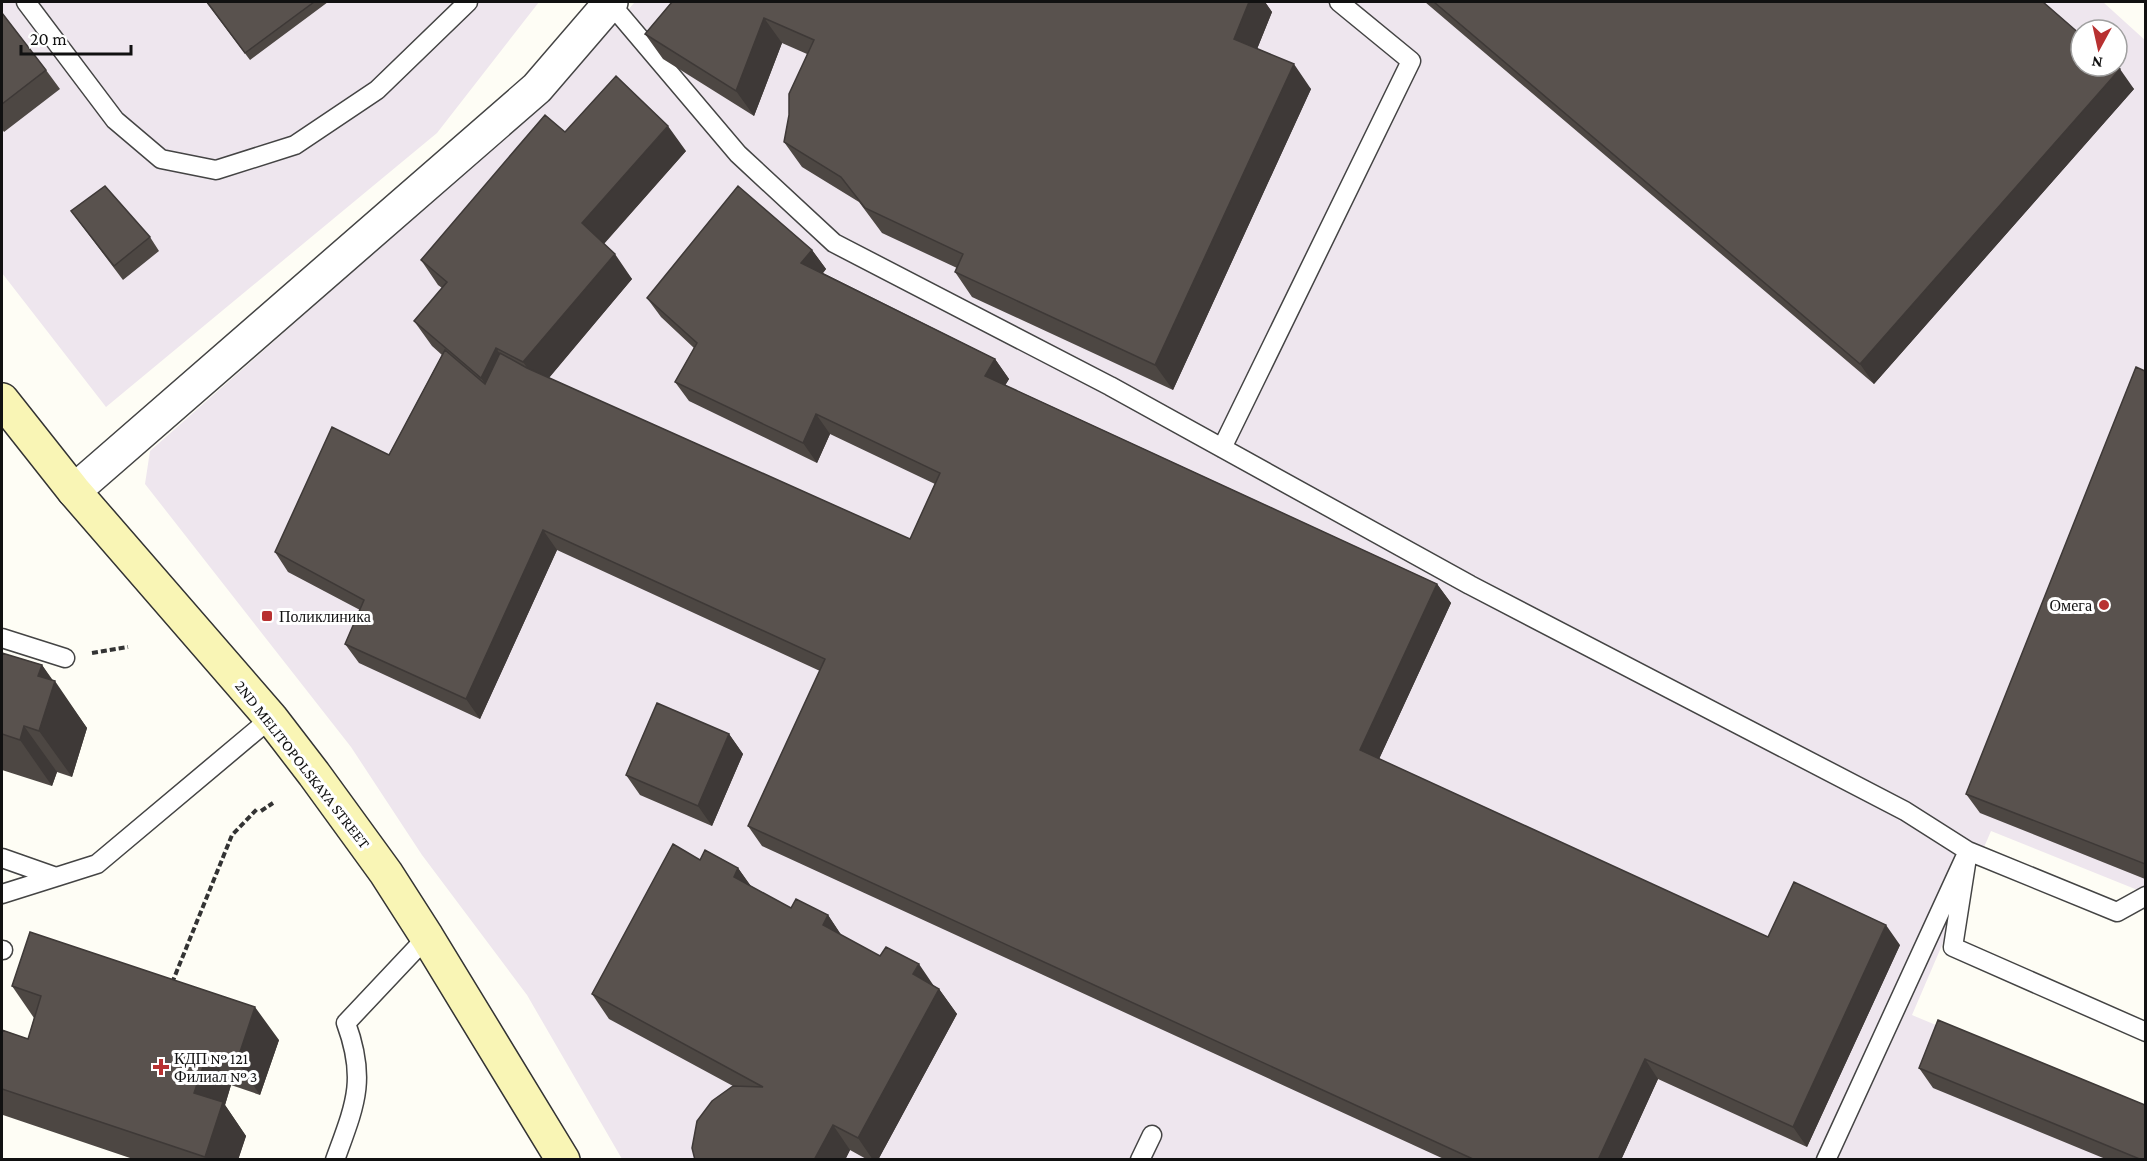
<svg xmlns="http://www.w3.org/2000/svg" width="2147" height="1161" font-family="'Crimson Pro',serif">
  <rect width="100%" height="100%" fill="#fefdf5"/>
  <!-- industrial -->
  <path fill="#eee6ee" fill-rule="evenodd" d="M2,2h537l-102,131 -331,274 -104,-134z
    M635,2h1468l43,39 -1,852 -154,-62 -79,184 233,98v46h-1523l-95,-164 -105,-140 -71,-108 -206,-263 5,-33 401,-355zM2081,30h36v36h-36z"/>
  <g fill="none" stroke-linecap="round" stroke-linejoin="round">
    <!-- lane casing -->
    <g stroke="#444" stroke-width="21">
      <path id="lane" d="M26,2l89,118 46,39 55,11 79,-25 82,-55 91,-88
        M610,3l128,151 96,89 276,143 360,199 435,226 63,40 -15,96 193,85
        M1222,448l189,-387 -72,-59
        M2,638l63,20
        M2,858l54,19 41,-13 174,-146
        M2,894l54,-17
        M2,950h1
        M335,1160c20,-55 32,-80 11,-137l81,-86
        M1140,1160l12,-25
        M1826,1160l142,-309 149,61 29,-16"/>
    </g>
    <!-- street casing -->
    <g stroke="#444" stroke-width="36">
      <path id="street" d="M74,491l463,-403 74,-86"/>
    </g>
    <!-- secondary casing -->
    <g stroke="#333" stroke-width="36">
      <path id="secondary" d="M2,400l72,91 197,227 43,56 72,99 41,64 136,223"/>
    </g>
    <!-- path -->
    <path stroke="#333" stroke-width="4" stroke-dasharray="6 3" stroke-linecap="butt" d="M92,653l36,-6
      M261,811l12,-8
      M172,983l60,-148 26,-27"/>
    <!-- lane -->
    <use href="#lane" stroke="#fff" stroke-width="18"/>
    <!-- street -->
    <use href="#street" stroke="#fff" stroke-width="33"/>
    <!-- secondary -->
    <use href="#secondary" stroke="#f9f5b5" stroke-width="33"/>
  </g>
  <!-- wall -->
  <path fill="#4d4743" d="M206,2h122l-78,58z
    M672,2h593l7,10 -15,37 54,40 -138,301 -201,-93 -17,-25 2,-4 -75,-35 -23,-31 -57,-35 -18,-25 23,-88 -25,-11 -28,73 -91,-57 -18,-25z
    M1425,2h618l91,87 -260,295z
    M2,13l44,57 14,19 -56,43 -2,-3z
    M565,132l121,19 -82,93 28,35 -83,99 361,161 25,-55 -105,-50 -13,29 -128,-62 -14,-19 19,-34 -33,-31 -14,-19 165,-48 14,19 -3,4 172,86 14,20 -4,6 432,199 14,19 -72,156 389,178 132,8 -93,202 -149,-68 -37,81h-175l-684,-314 -14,-20 72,-155 -263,-121 -77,169 -121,-56 -14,-19 15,-34 -72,-38 -13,-20 114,-97 53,-100 -10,-9 -18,-25 28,-33 -4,-3 -17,-25z
    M71,211l79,26 9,14 -36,29z
    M2145,371v508l-165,-66 -14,-19z
    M2,653l40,12 45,63 -15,49 -15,-5 -5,14 -50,-16z
    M729,734l14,20 -31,72 -72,-31 -14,-20z
    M700,860l38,8 13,19 40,21 37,7 14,21 97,53 18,25 -79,146h-10l-18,-10 -5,10h-150l38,-74 -124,-67 -17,-25z
    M12,986l267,54 -19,55 -29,-10 -6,20 21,31 -8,24h-102l-133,-45 -1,-2v-83l26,9 6,-21z
    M1919,1068l226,92h-37l-175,-72z"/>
  <!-- shaded-wall -->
  <path fill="#3e3937" d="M1249,2h16l7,10 -21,52 -17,-25z
    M764,18l18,25 -28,73 -18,-25z
    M1294,64l17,25 -138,301 -18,-25z
    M2120,69l14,20 -260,295 -14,-20z
    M668,126l18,25 -87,98 -17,-26z
    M812,250l14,19 -11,14 -14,-20z
    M615,254l17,25 -91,108 -18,-25z
    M496,348l17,25 -14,31 -18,-26z
    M995,359l14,20 -10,17 -14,-20z
    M816,414l14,20 -13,29 -14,-20z
    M543,530l14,20 -77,169 -14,-20z
    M1437,584l14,19 -77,167 -14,-20z
    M42,665l12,18 1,-2 32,47 -15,49 -33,-46 -1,-55z
    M24,726l33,46 -5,14 -32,-46z
    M729,734l14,20 -31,72 -14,-20z
    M738,868l18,25 -22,-16z
    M828,915l17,26 -22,-16z
    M1886,925l14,20 -93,202 -14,-20z
    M919,964l17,25 -23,-15z
    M939,989l18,25 -79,146h-5l-15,-22z
    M255,1007l24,33 -19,55 -23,-34z
    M208,1052l23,33 -6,20 21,31 -8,24h-31l-2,-3 -11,-64z
    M1645,1059l13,20 -37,81h-23z
    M833,1125l17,25 -5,10h-31z"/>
  <!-- building -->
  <path fill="#59524e" stroke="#3e3937" stroke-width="1.5" d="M207,2h107l-69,51z
    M672,2h577l-15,37 60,25 -139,301 -200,-93 8,-18 -98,-46 -24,-31 -57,-35 5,-27v-21l25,-54 -50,-22 -28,73 -91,-57z
    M1434,2h609l38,33v31h36l3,3 -260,295z
    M2,13l44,57 -44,34z
    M616,76l52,50 -86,97 33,31 -92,108 -27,-14 -15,30 -67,-57 33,-39 -26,-22 124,-145 20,17z
    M105,186l45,51 -36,29 -43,-55z
    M738,186l74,64 -11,13 194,96 -10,17 452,208 -77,166 408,187 26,-55 92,43 -93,202 -148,-68 -47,101h-123l-727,-334 77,-167 -282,-129 -77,169 -121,-55 19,-44 -89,-48 57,-125 57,28 56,-105 40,34 15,-31 27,15 383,171 30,-66 -124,-59 -13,29 -128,-61 22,-39 -50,-45z
    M2136,367l9,4v493l-179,-70z
    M2,653l40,12 -4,11 17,5 -16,50 -15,-5 -4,14 -18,-6z
    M657,703l72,31 -31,72 -72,-31z
    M673,844l27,16 5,-10 33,18 -4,9 57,31 5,-9 32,16 -5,10 57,31 6,-9 33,17 -6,10 26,15 -81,149 -25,-13 -19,35h-119l-3,-12 5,-27 15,-20 21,-15 30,1 -171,-93z
    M30,932l225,75 -18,54 -29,-9 -14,41 29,9 -18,55 -203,-68v-59l26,9 13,-43 -29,-10z
    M1938,1020l207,85v55h-3l-223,-92z"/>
  <!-- markers -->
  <g fill="#b83131" stroke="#fff" stroke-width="2">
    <circle cx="2104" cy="605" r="6"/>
    <rect x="261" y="610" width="12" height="12" rx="3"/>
    <path d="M158 1058h6v6h6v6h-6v6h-6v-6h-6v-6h6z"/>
  </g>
  <g text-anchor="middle" stroke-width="6" stroke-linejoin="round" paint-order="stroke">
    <!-- poi labels -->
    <g font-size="16" fill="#111" stroke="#fff" text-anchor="start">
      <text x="2092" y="611" text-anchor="end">Омега</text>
      <text x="279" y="622">Поликлиника</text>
      <text x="174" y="1064">КДП № 121<tspan x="174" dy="18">Филиал № 3</tspan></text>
    </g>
    <!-- street labels -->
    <g font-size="16" fill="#111" stroke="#fff">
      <text transform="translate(303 764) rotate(52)" y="6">2ND MELITOPOLSKAYA STREET</text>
    </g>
  </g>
  <!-- border -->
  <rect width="2147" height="1161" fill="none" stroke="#111111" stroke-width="6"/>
  <!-- north arrow -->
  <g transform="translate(2099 48) rotate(188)"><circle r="28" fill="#ffffff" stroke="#a0a0a0" stroke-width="1.5"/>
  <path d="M0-4.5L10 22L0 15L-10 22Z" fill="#b83131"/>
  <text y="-9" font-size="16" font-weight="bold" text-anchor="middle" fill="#111111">N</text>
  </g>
  <!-- scale -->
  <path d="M21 45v9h110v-9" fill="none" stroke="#111111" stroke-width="3"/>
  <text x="30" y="45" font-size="18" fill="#111111" stroke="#ffffff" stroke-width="4.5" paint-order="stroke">20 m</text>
</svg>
